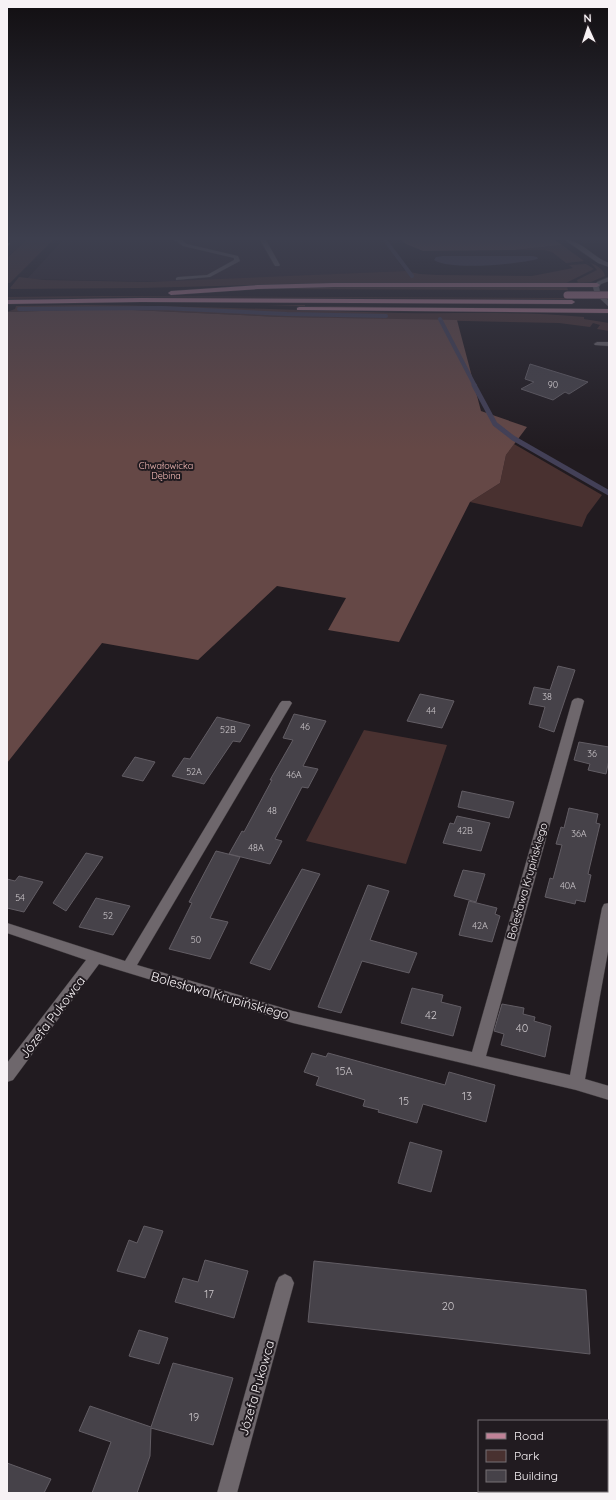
<svg xmlns="http://www.w3.org/2000/svg" width="616" height="1500" font-family="Quicksand,sans-serif">
  <rect width="100%" height="100%" fill="#211b20"/>
  <!-- built -->
  <path fill="#30252d" d="M7,240h19l-19,17z
    M63,240h320l22,31 -230,11 -148,-3z"/>
  <!-- green -->
  <path fill="#493130" d="M26,240h27l-43,43h-3v-25z
    M562,245l22,16 -18,2 -14,-11 -8,-2h-30z
    M591,263c6,2 13,7 14,13l-14,6 -13,1 -1,-3 20,-10z
    M586,264l8,5 -28,14h-225l-201,5 -129,1 -1,-1 9,-11 25,3 105,2 256,-11 15,3 17,1 95,1 41,-8 -4,-3z
    M365,286l202,1 1,3 -311,-1z
    M102,296l466,2 1,1 -443,-2 -119,2v-2z
    M86,305c104,1 209,5 314,8 61,1 123,-2 184,4v2l25,4v8l-12,-2 3,-4 -7,-2 -3,4 -31,-4 -279,-6 -169,-8 -104,3 8,-3 1,-3z
    M267,305h38v1l275,3 -218,-1z
    M514,444l88,51 -15,20 -5,12 -112,-25 30,-19 6,-28z
    M364,730l83,15 -41,119 -100,-23z"/>
  <!-- forest -->
  <path fill="#654846" d="M401,240h154l7,5 -48,5 -91,1 -17,-7z
    M111,309l169,8 177,3 24,91 46,16 -21,28 -6,28 -30,19 -71,140 -71,-12 18,-32 -69,-12 -79,74 -96,-17 -95,120v-451z"/>
  <!-- water -->
  <path fill="#434057" d="M443,256h89l5,1 1,2c-20,5 -87,12 -104,1l2,-3z"/>
  <g fill="none" stroke-linecap="round" stroke-linejoin="round">
    <!-- stream-far1 -->
    <path stroke="#434057" stroke-width="4" d="M385,240l27,36
      M19,309l143,-1 125,6 99,2
      M440,319l35,67"/>
    <!-- stream -->
    <path stroke="#434057" stroke-width="5" d="M474,385l21,39 18,14 96,55"/>
  </g>
  <!-- building -->
  <path fill="#464249" stroke="#625d64" d="M530,364l39,12 19,6 -19,12 -4,-2 -12,8 -32,-11 13,-7 -9,-3z
    M558,666l17,4 -21,62 -15,-5 6,-20 -16,-3 5,-17 16,3z
    M420,694l34,7 -12,27 -35,-7z
    M294,714l32,7 -23,45 15,3 -10,19 -6,-1 -27,52 7,2 -12,23 -41,-10 13,-23 2,1 28,-52h-2l23,-40 -10,-2z
    M217,717l33,8 -10,17 -7,-1 -29,43 -32,-8 12,-18 6,1z
    M579,742l30,5v13l-3,14 -18,-4 2,-6 -16,-4z
    M135,757l20,5 -12,19 -21,-5z
    M462,791l52,11 -5,16 -51,-11z
    M569,808l29,6 -2,9 4,1 -12,50 3,1 -6,27 -9,-2 -1,4 -30,-7 5,-19 3,1 9,-34 -6,-1 5,-17 3,1z
    M457,816l33,7 -9,28 -38,-8 7,-20 4,1z
    M216,851l24,6 -30,61 18,4 -18,37 -41,-10 23,-46 -3,-1z
    M86,853l17,4 -37,54 -13,-8z
    M302,869l18,5 -50,96 -20,-7z
    M463,870l22,4 -9,28 -22,-6z
    M19,876l24,6 -19,30 -17,-4v-29l8,2z
    M368,885l21,6 -19,49 47,13 -8,20 -47,-12 -21,52 -23,-6z
    M96,898l34,8 -17,29 -34,-8z
    M469,901l28,7 -2,6 5,2 -8,26 -33,-7z
    M412,988l31,7 -2,7 20,5 -8,29 -52,-13z
    M502,1004l22,4 -1,6 12,3 -1,4 17,5 -6,31 -44,-12 3,-11 -10,-3z
    M312,1053l14,4 2,-4 117,32 4,-13 46,13 -9,37 -63,-18 -6,19 -39,-11 1,-2 -16,-4 2,-6 -49,-15 3,-8 -15,-5z
    M410,1142l32,9 -11,41 -33,-9z
    M144,1226l19,5 -18,47 -28,-7 12,-31 8,3z
    M205,1260l43,11 -14,47 -59,-16 8,-24 15,4z
    M314,1261l272,29 4,64 -282,-32z
    M139,1330l29,8 -9,26 -30,-8z
    M173,1363l60,15 -20,67 -62,-17 -1,28 -13,37h-45l19,-51 -32,-11 11,-25 61,21z
    M7,1463l44,16 -7,14h-37z"/>
  <g fill="none" stroke-linecap="round" stroke-linejoin="round">
    <!-- lane casing -->
    <g stroke="#3a3538" stroke-width="1">
      <path id="lane" d="M174,240h7l6,4 51,12 2,5 -30,16 -34,3v-2l2,-1 29,-2 27,-15v-2l-51,-12z
        M260,240h6l14,25 -1,1h-4z
        M597,342h12v4l-14,-1 -1,-1z"/>
    </g>
    <!-- street casing -->
    <g stroke="#3a3538" stroke-width="1">
      <path id="street" d="M578,698l4,1 2,2 -98,355 84,19 32,-167 2,-4 5,-1v43l-24,133 24,7v14l-33,-10 -283,-67 -194,-59 -86,116 -6,2v-19l79,-103 -79,-27v-10l118,38 155,-258 2,-2h8l2,2 -155,262 156,46 179,41 100,-351 2,-2z
        M285,1274l6,3 3,6 -57,210h-20l59,-210 3,-6z"/>
    </g>
    <!-- secondary casing -->
    <g stroke="#3a3538" stroke-width="1">
      <path id="secondary" d="M565,240c16,0 29,18 44,23v4l-11,-4z
        M609,277v4l-8,3 -2,3 1,5 9,9v6l-14,-13 -2,-7 4,-5z"/>
    </g>
    <!-- primary casing -->
    <g stroke="#3a3538" stroke-width="1">
      <path id="primary" d="M334,283h263l3,2 -3,2h-263l-76,2 -87,6 -3,-2 3,-2 87,-6z
        M141,298l431,2 3,2 -3,2 -431,-2 -134,2v-4z
        M299,307l310,2v4l-312,-3v-2z"/>
    </g>
    <!-- lane -->
    <use href="#lane" fill="#6e676c" fill-rule="evenodd"/>
    <!-- street -->
    <use href="#street" fill="#6e676c" fill-rule="evenodd"/>
    <!-- secondary -->
    <use href="#secondary" fill="#6e676c" fill-rule="evenodd"/>
    <!-- primary -->
    <use href="#primary" fill="#bf8297" fill-rule="evenodd"/>
    <!-- rail -->
    <path stroke="#d7d2d5" stroke-width="1.5" stroke-dasharray="4 4" stroke-linecap="butt" d="M7,246l5,-6"/>
    <!-- primary-bridge casing -->
    <g stroke="#3a3538" stroke-width="8" stroke-linecap="butt">
      <path id="primary-bridge" d="M567,295h42"/>
    </g>
    <!-- primary-bridge -->
    <use href="#primary-bridge" stroke="#bf8297" stroke-width="7"/>
  </g>
  <!-- sky -->
  <linearGradient id="sky" x2="0" y2="1"><stop stop-color="#120f12"/><stop offset="0.53" stop-color="#3d3f4e"/><stop offset="1" stop-color="#3d3f4e" stop-opacity="0"/></linearGradient>
  <rect width="616" height="450" fill="url(#sky)"/>
  <g text-anchor="middle" stroke-width="4" stroke-linejoin="round" paint-order="stroke">
    <!-- number labels -->
    <g font-size="9" fill="#cbc6ca">
      <text x="553" y="388">90</text>
      <text x="547" y="700">38</text>
      <text x="431" y="714">44</text>
      <text x="305" y="730">46</text>
      <text x="228" y="733">52B</text>
      <text x="592" y="757">36</text>
      <text x="194" y="775">52A</text>
      <text x="294" y="778">46A</text>
      <text x="272" y="814">48</text>
      <text x="465" y="834">42B</text>
      <text x="579" y="837">36A</text>
      <text x="256" y="851">48A</text>
      <text x="568" y="889">40A</text>
      <text x="20" y="901">54</text>
      <text x="108" y="919">52</text>
      <text x="480" y="929">42A</text>
      <text x="196" y="943">50</text>
    </g>
    <!-- far-park labels -->
    <g font-size="9" fill="#fcc0bc" stroke="#211b20">
      <text x="166" y="469">Chwałowicka<tspan x="166" dy="10">Dębina</tspan></text>
    </g>
    <!-- street labels -->
    <g font-size="11" fill="#f7f2f5" stroke="#211b20">
      <text transform="translate(527 881) rotate(-74)" y="4">Bolesława Krupińskiego</text>
    </g>
    <!-- near-number labels -->
    <g font-size="11" fill="#cbc6ca">
      <text x="431" y="1019">42</text>
      <text x="522" y="1032">40</text>
      <text x="344" y="1075">15A</text>
      <text x="467" y="1100">13</text>
      <text x="404" y="1105">15</text>
      <text x="209" y="1298">17</text>
      <text x="448" y="1310">20</text>
      <text x="194" y="1421">19</text>
    </g>
    <!-- near-street labels -->
    <g font-size="13" fill="#f7f2f5" stroke="#211b20">
      <text transform="translate(220 995) rotate(16)" y="5">Bolesława Krupińskiego</text>
      <text transform="translate(52 1017) rotate(-53)" y="5">Józefa Pukowca</text>
      <text transform="translate(256 1388) rotate(-74)" y="5">Józefa Pukowca</text>
    </g>
  </g>
  <!-- border -->
  <rect width="616" height="1500" fill="none" stroke="#f7f2f5" stroke-width="16"/>
  <!-- legend -->
  <rect x="478" y="1420" width="130" height="72" fill="#211b20" stroke="#777175"/>
  <rect x="486" y="1433" width="20" height="6" fill="#bf8297" stroke="#777175"/>
  <text x="514" y="1440" font-size="12" fill="#f7f2f5">Road</text>
  <rect x="486" y="1450" width="20" height="12" fill="#493130" stroke="#777175"/>
  <text x="514" y="1460" font-size="12" fill="#f7f2f5">Park</text>
  <rect x="486" y="1470" width="20" height="12" fill="#464249" stroke="#777175"/>
  <text x="514" y="1480" font-size="12" fill="#f7f2f5">Building</text>
  <!-- north arrow -->
  <g transform="translate(588 28) rotate(357)" stroke="#211b20" stroke-width="3" paint-order="stroke">
  <path d="M0-3L7 15L0 10L-7 15Z" fill="#f7f2f5"/>
  <text y="-6" font-size="11" font-weight="bold" text-anchor="middle" fill="#f7f2f5">N</text>
  </g>
</svg>
